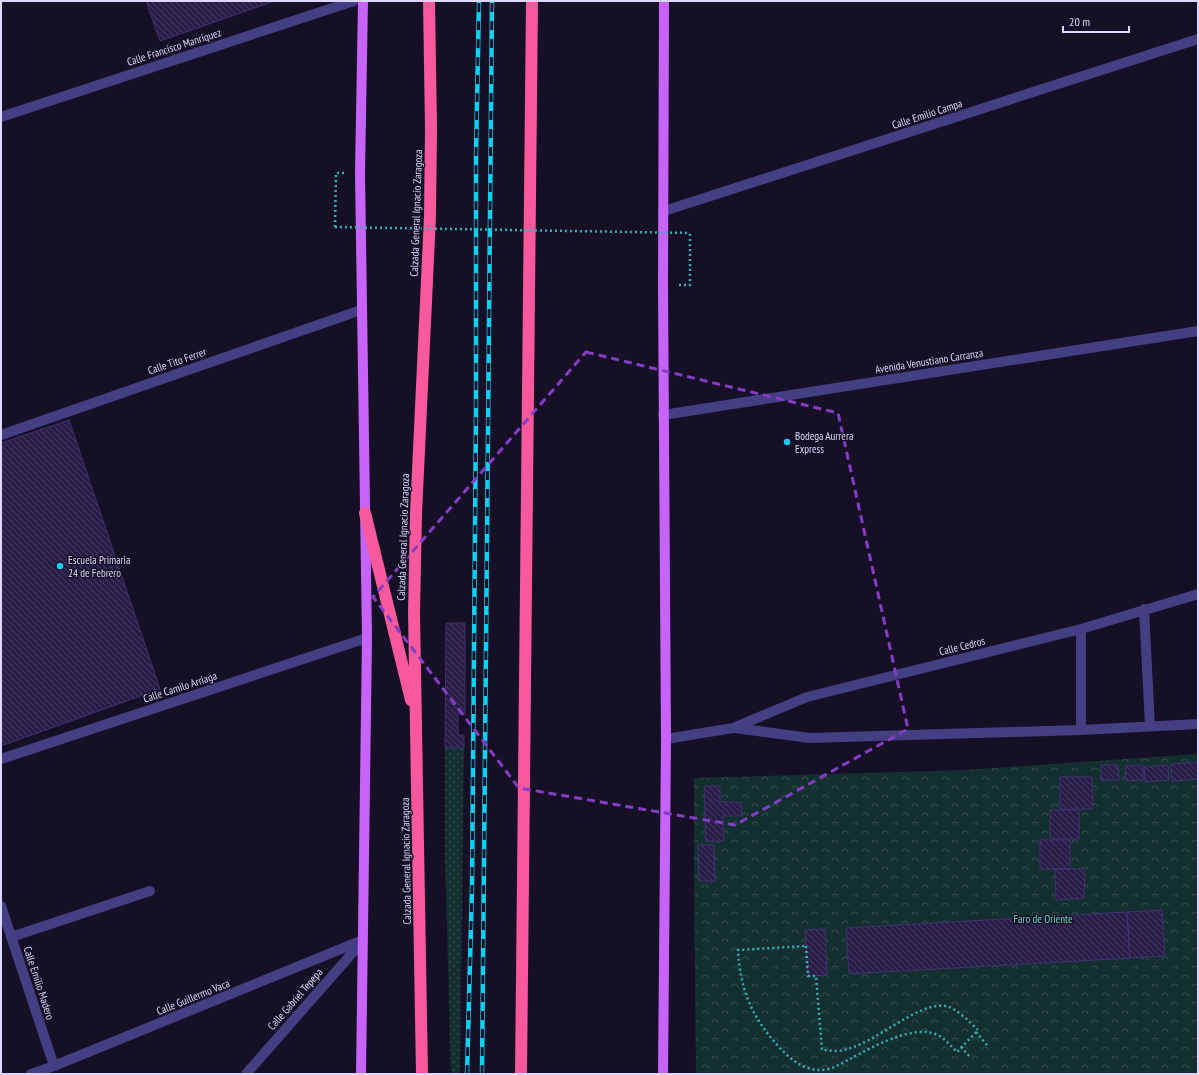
<svg xmlns="http://www.w3.org/2000/svg" width="1199" height="1075" font-family="'PT Sans Narrow',sans-serif">
  <defs>
    <pattern id="grass-dots" width="8" height="8" patternUnits="userSpaceOnUse"><rect width="8" height="8" fill="#142f30"/><path d="M2 2h.1M6 6h.1" fill="none" stroke="#364c4f" stroke-width="1.8" stroke-linecap="round"/></pattern>
    <pattern id="park-crowns" width="20" height="18" patternUnits="userSpaceOnUse"><rect width="20" height="18" fill="#142f30"/><path d="M2 6a3 3 0 1 1 6 0M12 15a3 3 0 1 1 6 0" fill="none" stroke="#364c4f"/></pattern>
    <pattern id="building-back-hatch" width="6" height="6" patternUnits="userSpaceOnUse"><rect width="6" height="6" fill="#281d46"/><path d="M-1 5l2 2M0 0l6 6M5-1l2 2" fill="none" stroke="#473d62"/></pattern>
  </defs>
  <rect width="100%" height="100%" fill="#151026"/>
  <!-- grass -->
  <path fill="url(#grass-dots)" d="M445,748h19l-4,326h-9l-6,-219z"/>
  <!-- park -->
  <path fill="url(#park-crowns)" d="M1198,754v320h-502l-2,-205v-91l271,-8z"/>
  <!-- building -->
  <path fill="url(#building-back-hatch)" stroke="#413071" d="M146,1h129l-115,40z
    M69,420l91,269 -159,57v-303z
    M446,623h19v91h-7v21h6v13h-19z
    M1198,762v17l-26,2 -1,-17z
    M1101,765h17l1,15h-18z
    M1143,765v15l-17,1 -1,-15z
    M1168,765l1,15 -24,2 -1,-15z
    M1060,777h32l1,32h-33z
    M704,786h16v16h21l1,14h-19l1,25h-18z
    M1050,810h29v29h-29z
    M1040,840h30v29h-30z
    M698,845h16l1,36h-16z
    M1055,869h30l-1,29 -28,2z
    M1162,910l3,46 -35,2 -3,-46z
    M1127,912l3,46 -281,16 -3,-46z
    M825,929l2,46 -19,1 -3,-46z"/>
  <g fill="none" stroke-linecap="round" stroke-linejoin="round">
    <!-- path -->
    <path stroke="#35b3b3" stroke-width="2.5" stroke-dasharray="2 3" stroke-linecap="butt" d="M335,227l1,-54h9
      M679,285h11v-52
      M806,946l2,30h8l6,74c7,0 15,2 21,0 31,-5 75,-49 103,-44 10,2 25,17 32,24l-21,22c-5,-5 -10,-11 -16,-15 -23,-16 -69,10 -91,22 -8,4 -19,11 -28,11 -17,1 -31,-10 -42,-22 -27,-29 -40,-57 -42,-98z
      M976,1032l11,13
      M961,1047l9,10
      M1016,1073v1"/>
    <!-- minor -->
    <path stroke="#443e83" stroke-width="10" d="M1,117l353,-116
      M664,211l534,-172
      M663,415l535,-84
      M1,435l360,-125
      M1144,609l6,117
      M1081,629v101
      M735,728l75,10 271,-8 117,-6
      M666,739l67,-11 74,-31 274,-68 117,-35
      M1,759l366,-121
      M1,906l53,160
      M11,937l139,-46
      M31,1074l23,-8 309,-126
      M246,1074l116,-132"/>
    <!-- major -->
    <path stroke="#c863f8" stroke-width="10" d="M361,1074l6,-436 -7,-465 3,-172
      M663,1074l3,-335 -3,-454 1,-284"/>
    <!-- highway -->
    <path stroke="#f8589c" stroke-width="12" d="M365,513l46,187
      M422,1074l-8,-461 2,-99 14,-298 1,-88 -2,-127
      M521,1074l11,-1073"/>
    <!-- rail casing -->
    <g stroke="#0cd1f4" stroke-width="4.5">
      <path id="rail" d="M467,1074l5,-186 4,-478v-256l3,-153
        M482,1074l10,-1073"/>
    </g>
    <!-- rail -->
    <use href="#rail" stroke="#151026" stroke-width="3" stroke-dasharray="9" stroke-linecap="butt"/>
    <!-- path-bridge -->
    <path stroke="#35b3b3" stroke-width="2.5" stroke-dasharray="2 3" stroke-linecap="butt" d="M335,227l355,6"/>
  </g>
  <!-- marked area -->
  <path fill="none" stroke="#853dc5" stroke-width="3" stroke-dasharray="8 5" stroke-linejoin="round" d="M586,352l252,61 70,316 -173,96 -216,-37 -146,-191z"/>
  <!-- markers -->
  <g fill="#0cd1f4" stroke="#151026" stroke-width="1.5">
    <circle cx="787" cy="442" r="4"/>
    <circle cx="60" cy="566" r="4"/>
  </g>
  <g text-anchor="middle" stroke-width="3" stroke-linejoin="round" paint-order="stroke">
    <!-- street labels -->
    <g font-size="11" fill="#ded7fd" stroke="#151026">
      <text transform="translate(174 47) rotate(-18)" y="4">Calle Francisco Manríquez</text>
      <text transform="translate(927 114) rotate(-18)" y="4">Calle Emilio Campa</text>
      <text transform="translate(416 213) rotate(-88)" y="4">Calzada General Ignacio Zaragoza</text>
      <text transform="translate(177 361) rotate(-19)" y="4">Calle Tito Ferrer</text>
      <text transform="translate(929 361) rotate(-9)" y="4">Avenida Venustiano Carranza</text>
      <text transform="translate(403 537) rotate(-88)" y="4">Calzada General Ignacio Zaragoza</text>
      <text transform="translate(962 646) rotate(-14)" y="4">Calle Cedros</text>
      <text transform="translate(180 687) rotate(-18)" y="4">Calle Camilo Arriaga</text>
      <text transform="translate(406 861) rotate(-91)" y="4">Calzada General Ignacio Zaragoza</text>
      <text transform="translate(39 983) rotate(72)" y="4">Calle Emilio Madero</text>
      <text transform="translate(193 997) rotate(-22)" y="4">Calle Guillermo Vaca</text>
      <text transform="translate(295 999) rotate(-49)" y="4">Calle Gabriel Tepepa</text>
    </g>
    <!-- poi labels -->
    <g font-size="11" fill="#ded7fd" stroke="#151026" text-anchor="start">
      <text x="795" y="440">Bodega Aurrera<tspan x="795" dy="13">Express</tspan></text>
      <text x="68" y="564">Escuela Primaria<tspan x="68" dy="13">24 de Febrero</tspan></text>
    </g>
    <!-- park labels -->
    <g font-size="11" fill="#66dbc4" stroke="#151026">
      <text x="1043" y="923">Faro de Oriente</text>
    </g>
  </g>
  <!-- border -->
  <rect width="1199" height="1075" fill="none" stroke="#ded7fd" stroke-width="4"/>
  <!-- scale -->
  <path d="M1063 26v6h66v-6" fill="none" stroke="#ded7fd" stroke-width="2"/>
  <text x="1069" y="26" font-size="12" fill="#ded7fd" stroke="#151026" stroke-width="3" paint-order="stroke">20 m</text>
</svg>
